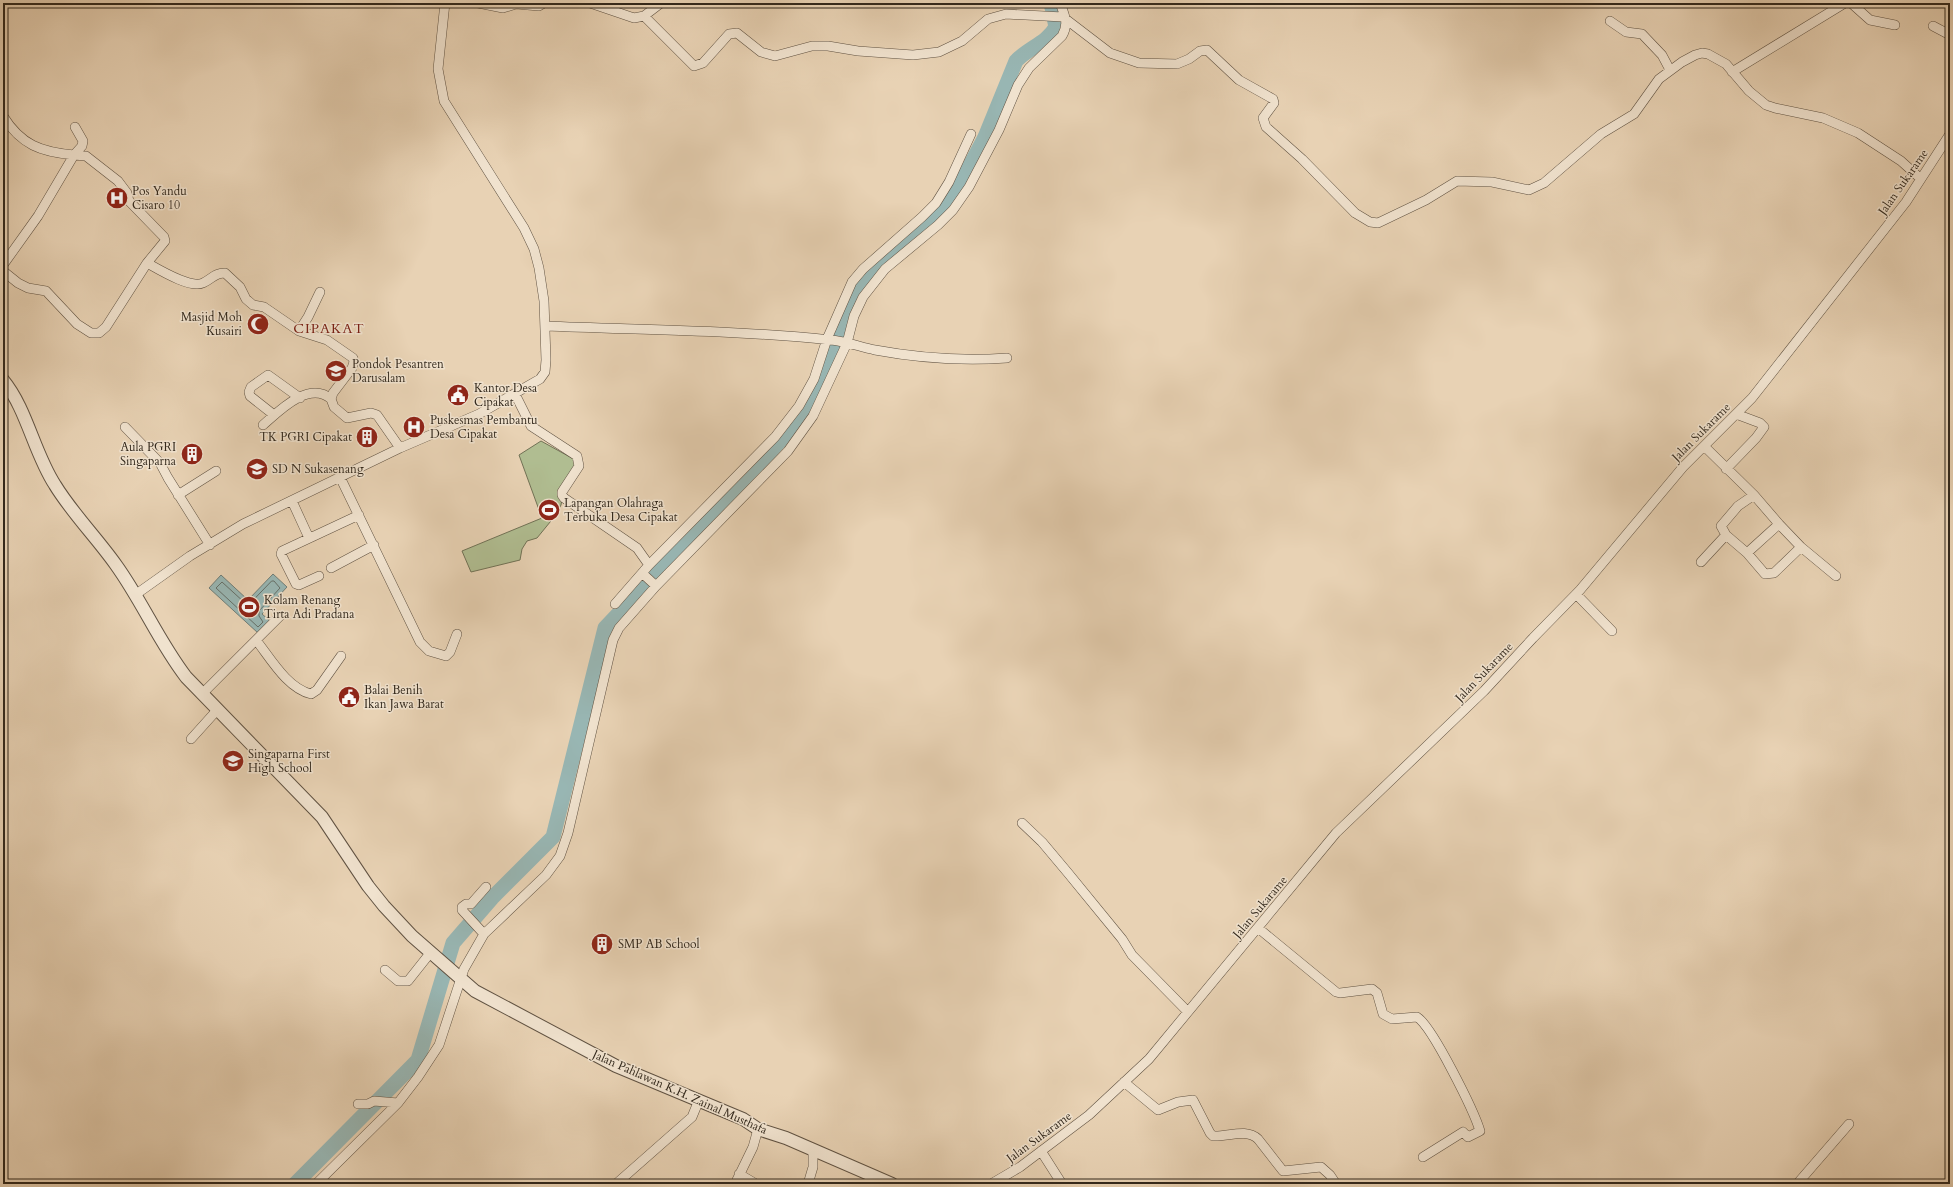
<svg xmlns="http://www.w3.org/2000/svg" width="1953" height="1187" font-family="Cardo,serif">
  <rect width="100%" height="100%" fill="#e8d2b4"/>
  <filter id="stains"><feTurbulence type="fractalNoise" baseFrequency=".005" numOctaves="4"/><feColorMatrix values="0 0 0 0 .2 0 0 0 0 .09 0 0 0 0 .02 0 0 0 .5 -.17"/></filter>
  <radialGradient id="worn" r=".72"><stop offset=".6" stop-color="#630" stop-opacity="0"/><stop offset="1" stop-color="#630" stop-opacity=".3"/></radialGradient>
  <!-- green -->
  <path fill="#b0bd91" stroke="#717256" d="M541,441l38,21 -16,31 -2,12 -6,11 -18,22 -10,3 -5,8 -2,11 -49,12 -9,-21 80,-33 -23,-63z"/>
  <!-- water -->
  <path fill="#98b6b3" stroke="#6f7d77" d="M273,574l14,13 -25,27 8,7 -12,12 -49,-45 12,-13 27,25z"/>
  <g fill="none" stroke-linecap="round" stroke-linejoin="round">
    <!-- shore -->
    <path stroke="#656f68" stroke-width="1" d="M272,581h2l6,7 -21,23v5l4,6 -5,5 -42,-39 6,-6 23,21 4,1z"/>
    <!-- river -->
    <path stroke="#98b6b3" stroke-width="15" d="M295,1184l123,-124 35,-117 39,-45 61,-61 52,-209 127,-134 78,-86 40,-108 9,-16 12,-15 74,-61 10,-14 30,-57 31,-76c12,-13 31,-18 40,-34l-5,-24"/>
    <!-- minor casing -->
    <g stroke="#605242" stroke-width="10">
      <path id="minor" d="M478,3l25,5 13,-4 23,2 5,-3
        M590,3l44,15 10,-2 17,-13
        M1851,3l19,17 25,5
        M644,16l50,50 9,-3 26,-29 8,-1 24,19 14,4 37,-10h16l30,5 55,4 26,-3 23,-11 26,-22 18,-5 57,3 47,36 29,10 38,1 12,-5 11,-8 7,-1 32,30 34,19 1,4 -11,15 3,9 36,32 53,54 15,9 8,1 48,-23 31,-19 35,1 37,8 15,-7 57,-49 33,-20 25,-35 23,-17 13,-7 7,-2 6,1 18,10 23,27 17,14 9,3 48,10 35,15 43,28 20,18
        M1610,21l16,11 16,2 20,21 8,15
        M1933,26l17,9
        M1732,72l113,-69
        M3,116c18,29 38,36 71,39l-36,61 -35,49
        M74,155l8,-9 1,-5 -8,-14
        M147,263c11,6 43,26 56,20 9,-4 11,-10 22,-10l15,14 6,12 7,6 11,2 35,24 28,9 26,18 1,4 -2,6 -19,25 -2,6 3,8 13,11 24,-5 6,2 23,33
        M3,271l15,12 10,5 18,3 31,33 14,9h8l7,-6 41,-64 18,-22 -1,-4 -35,-36 -2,-8 -9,-12 -32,-25 -12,-1
        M545,326c95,4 191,4 285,14 15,1 30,7 45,10 43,8 89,11 132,8
        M299,331l9,-14 12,-25
        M515,394l16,32 46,30 2,10 -17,26v3l2,3 73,50 12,17
        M274,415l-24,-19 -1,-4 2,-5 17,-12 32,23
        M263,425c16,-14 46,-45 68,-26
        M125,427l35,36 8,15 42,67
        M1704,446l50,49 25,29 -32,29 -21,-18 -5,-9 17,-20 16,-11
        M1726,469l30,-31 8,-11 -4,-4 -24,-9
        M340,477l80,165 9,9 17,5 4,-4 7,-18
        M178,495l38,-24
        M292,501l17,37
        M1779,524l22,23 35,29
        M1747,553l18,21 9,-1 27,-26
        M1701,562l25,-27
        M331,568l43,-23
        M642,573l14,13
        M319,576l-20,9 -3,-1 -15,-30 1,-3 77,-36
        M1576,594l36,37
        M135,595l55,-39 53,-32 157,-76 79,-34 61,-35 5,-7 1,-12 -2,-59 -5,-33 -5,-19 -10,-21 -80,-127 -6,-32 7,-66
        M615,604l34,-39 126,-128 24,-31 15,-27 13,-40 25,-57 11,-13 59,-52 14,-14 13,-21 22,-48
        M256,640c15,19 31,48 55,54l6,-4 24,-34
        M202,694l78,-78
        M191,739l27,-30
        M1022,823l20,19 26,31 54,66 10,16 56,57
        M1258,928l78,64 4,1 32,-4 5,4 6,21 9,5 25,-2c15,9 57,94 63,114l-12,6 -5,-5 -40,25
        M484,934l-22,-24v-3l4,-3h5l15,-17
        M385,970l13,11h10l23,-29
        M1124,1082l34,28 20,-8 15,-2 17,33 3,3c15,1 33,-8 45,3l25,32 38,-4 9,8 6,9
        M358,1104h10l6,-3 24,2
        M1041,1151l21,33
        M739,1174l17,10
        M316,1184l82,-81 20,-26 21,-32 25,-76 20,-35 62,-59 14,-19 8,-23 45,-193 6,-12 37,-42 132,-135 25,-35 34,-73 7,-27 9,-19 22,-28 53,-44 15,-15 16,-23 30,-57 19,-45 11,-17 33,-32c7,-12 3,-20 -2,-33
        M616,1184l76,-67 7,-17
        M735,1184l18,-37 5,-18
        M808,1184l5,-17v-17
        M991,1184l29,-17 69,-52 60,-56 187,-226 148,-142 49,-53 47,-48 103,-123 69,-69 154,-196 44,-68
        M1797,1184l52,-60"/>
    </g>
    <!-- tertiary casing -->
    <g stroke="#605242" stroke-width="14">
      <path id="tertiary" d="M3,380c24,29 31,73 52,105 17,28 42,53 61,80 26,36 43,77 70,112l136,140 46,69 16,20 28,30 63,55 141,75 127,53 15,10 28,9 106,46"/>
    </g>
    <!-- minor -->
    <use href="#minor" stroke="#f0e2ce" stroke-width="9"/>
    <!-- tertiary -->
    <use href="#tertiary" stroke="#f0e2ce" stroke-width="12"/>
  </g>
  <!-- icons -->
  <defs>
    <g id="hospital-disc" transform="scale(1.15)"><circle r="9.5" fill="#8f2418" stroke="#f0e2ce"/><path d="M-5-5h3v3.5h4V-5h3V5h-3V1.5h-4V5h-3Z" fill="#fff"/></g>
    <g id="mosque-disc" transform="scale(1.15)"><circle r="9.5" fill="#8f2418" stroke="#f0e2ce"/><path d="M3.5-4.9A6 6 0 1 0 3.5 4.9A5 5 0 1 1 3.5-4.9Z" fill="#fff"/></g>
    <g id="school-disc" transform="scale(1.15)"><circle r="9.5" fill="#8f2418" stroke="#f0e2ce"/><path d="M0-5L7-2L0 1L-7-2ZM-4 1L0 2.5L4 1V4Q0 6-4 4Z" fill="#fff"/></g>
    <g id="civic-disc" transform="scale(1.15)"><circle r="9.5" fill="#8f2418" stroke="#f0e2ce"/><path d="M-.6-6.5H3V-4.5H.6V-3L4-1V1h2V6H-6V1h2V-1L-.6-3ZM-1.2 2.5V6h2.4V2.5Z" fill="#fff"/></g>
    <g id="building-disc" transform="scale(1.15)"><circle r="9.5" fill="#8f2418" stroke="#f0e2ce"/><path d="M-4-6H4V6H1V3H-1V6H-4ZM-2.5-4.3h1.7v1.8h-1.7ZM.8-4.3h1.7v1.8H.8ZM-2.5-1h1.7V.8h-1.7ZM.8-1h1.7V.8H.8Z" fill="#fff"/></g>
    <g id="stadium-disc" transform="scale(1.15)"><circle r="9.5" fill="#8f2418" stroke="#f0e2ce"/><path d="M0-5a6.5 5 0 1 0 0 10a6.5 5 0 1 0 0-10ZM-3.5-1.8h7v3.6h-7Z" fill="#fff"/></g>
  </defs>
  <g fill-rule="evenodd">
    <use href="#hospital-disc" x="117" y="198"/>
    <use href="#mosque-disc" x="258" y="324"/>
    <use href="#school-disc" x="336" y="371"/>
    <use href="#civic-disc" x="458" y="395"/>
    <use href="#hospital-disc" x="414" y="427"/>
    <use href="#building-disc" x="367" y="437"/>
    <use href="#building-disc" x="192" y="454"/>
    <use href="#school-disc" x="257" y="469"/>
    <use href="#stadium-disc" x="549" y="510"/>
    <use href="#stadium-disc" x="249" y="607"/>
    <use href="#civic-disc" x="349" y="697"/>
    <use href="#school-disc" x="233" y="761"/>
    <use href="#building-disc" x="602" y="944"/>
  </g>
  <g text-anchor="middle" stroke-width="3" stroke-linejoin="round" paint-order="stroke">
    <!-- street labels -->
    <g font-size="12" fill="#32281c" stroke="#f0e2ce">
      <text transform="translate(1903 182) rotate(-55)" y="4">Jalan Sukarame</text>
      <text transform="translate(1701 432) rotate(-45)" y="4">Jalan Sukarame</text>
      <text transform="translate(1484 672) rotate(-46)" y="4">Jalan Sukarame</text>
      <text transform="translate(1260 907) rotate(-50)" y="4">Jalan Sukarame</text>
      <text transform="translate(680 1092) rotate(24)" y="4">Jalan Pahlawan K.H. Zainal Musthafa</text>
      <text transform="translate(1039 1137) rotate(-36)" y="4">Jalan Sukarame</text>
    </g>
    <!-- poi labels -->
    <g font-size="12" fill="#32281c" stroke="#f0e2ce" text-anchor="start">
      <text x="132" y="195">Pos Yandu<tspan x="132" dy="14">Cisaro 10</tspan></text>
      <text x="242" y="321" text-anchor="end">Masjid Moh<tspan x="242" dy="14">Kusairi</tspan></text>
      <text x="352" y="368">Pondok Pesantren<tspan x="352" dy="14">Darusalam</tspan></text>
      <text x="474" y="392">Kantor Desa<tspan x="474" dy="14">Cipakat</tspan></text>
      <text x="430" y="424">Puskesmas Pembantu<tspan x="430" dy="14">Desa Cipakat</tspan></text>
      <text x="352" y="441" text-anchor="end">TK PGRI Cipakat</text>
      <text x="176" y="451" text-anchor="end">Aula PGRI<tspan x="176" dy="14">Singaparna</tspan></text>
      <text x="272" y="473">SD N Sukasenang</text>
      <text x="564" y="507">Lapangan Olahraga<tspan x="564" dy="14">Terbuka Desa Cipakat</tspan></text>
      <text x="264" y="604">Kolam Renang<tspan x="264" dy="14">Tirta Adi Pradana</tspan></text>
      <text x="364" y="694">Balai Benih<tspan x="364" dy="14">Ikan Jawa Barat</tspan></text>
      <text x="248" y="758">Singaparna First<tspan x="248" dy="14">High School</tspan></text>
      <text x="618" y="948">SMP AB School</text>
    </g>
    <!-- quarter labels -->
    <g font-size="14" letter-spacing="1" fill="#7a1f14" stroke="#f0e2ce">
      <text x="329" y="333">CIPAKAT</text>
    </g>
  </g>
  <!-- margin -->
  <rect width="1953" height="1187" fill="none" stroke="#e8d2b4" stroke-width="16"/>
  <rect x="4" y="4" width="1945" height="1179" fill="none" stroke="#32281c" stroke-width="2"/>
  <rect x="8" y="8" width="1937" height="1171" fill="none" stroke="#32281c"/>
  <rect width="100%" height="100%" filter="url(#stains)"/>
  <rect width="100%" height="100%" fill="url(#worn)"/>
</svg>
